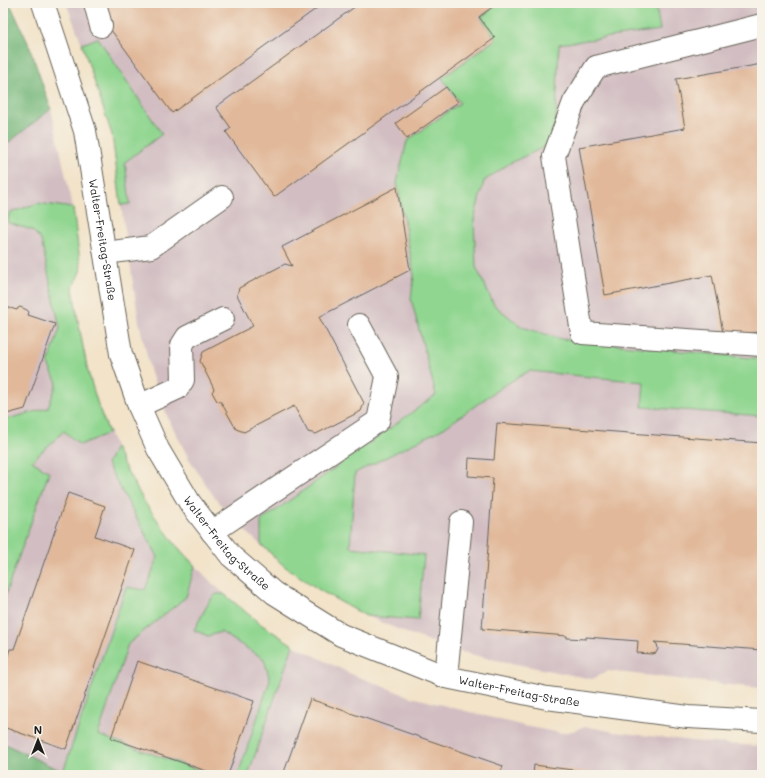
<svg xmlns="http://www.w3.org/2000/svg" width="765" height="778" font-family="Mali,sans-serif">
  <rect width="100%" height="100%" fill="#f7f3e8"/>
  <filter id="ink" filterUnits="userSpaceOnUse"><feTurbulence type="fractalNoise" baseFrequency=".025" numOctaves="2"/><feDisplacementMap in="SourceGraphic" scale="8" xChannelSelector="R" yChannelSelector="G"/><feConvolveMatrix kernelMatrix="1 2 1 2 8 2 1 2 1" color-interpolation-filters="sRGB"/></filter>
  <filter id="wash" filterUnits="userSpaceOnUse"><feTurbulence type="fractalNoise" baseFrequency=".012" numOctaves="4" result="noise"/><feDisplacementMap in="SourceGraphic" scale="16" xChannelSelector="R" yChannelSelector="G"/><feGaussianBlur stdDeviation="0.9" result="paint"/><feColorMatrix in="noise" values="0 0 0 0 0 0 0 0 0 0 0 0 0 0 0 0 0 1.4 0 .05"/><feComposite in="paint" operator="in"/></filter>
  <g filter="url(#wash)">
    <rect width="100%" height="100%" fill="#f2e3c9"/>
    <!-- industrial -->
    <path fill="#d2bec2" d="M66,3h696v685l-14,-1 -140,-16 -16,8 -96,-19 -39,-9 -50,-18 -41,-17 -45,-25 -37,-25 -42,-38 -29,-33 -24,-36 -21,-41 -17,-45 -12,-51 -18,-117 -9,-70 -30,-91z
      M51,109l22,99 8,61 -8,19 15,84 11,36 22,52 24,43 30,41 38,40 46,39 34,22 58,29 57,22 116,30 37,7 12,-2 12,-5 29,6 97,11 51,3v29h-695l-64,-32v-596z"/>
    <!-- green -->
    <path fill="#90d690" stroke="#567956" d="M500,3h179l-23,4 4,23 -101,14 -4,98 -45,21 -26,18 -10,39 2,47 18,38 28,22 39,12 201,20v57l-120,-9 2,-25 -115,-11 -26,15 -59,42 -89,45 -5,74 74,8 -6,65 -52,-4 -45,-25 -37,-25 -23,-22v-23l175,-126 -25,-96 3,-24 -17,-92 10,-42 53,-38 -18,-25 54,-39 -15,-22z
      M98,38l64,96 -37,28 5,42 -9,1 -9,-70 -30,-91z
      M38,203l35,5 8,61 -8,19 5,33 10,51 11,36 10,25 -29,12 -16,-14 -32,30 17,11 -46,129v-181l45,-12 9,-25 -9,-19 12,-36 -19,-88 -9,-10 -24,-7 1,-10z
      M115,447l6,13 24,43 30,41 20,22 -9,31 -58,47 -30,91 115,40h-146l-4,-3 63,-185 19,3 13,-33 -51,-93z
      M216,594h8l35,29 34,22 -45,130h-10l32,-95 -6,-21 -43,-27 -13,4 -14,-6 16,-30z"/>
    <!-- forest -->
    <path fill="#74b77a" stroke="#486a4b" d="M3,3h6l3,5 17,37 22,64 -48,38z
      M3,743l60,29 4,3h-64z"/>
    <g id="blocks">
      <!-- building -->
      <path fill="#e1b899" d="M103,3h221l-152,110 -61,-83z
        M360,3h138l-19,14 16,21 -221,159 -48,-65 5,-4 -15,-21z
        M762,64v221h-1l1,8v38l-38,7 -12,-63 -107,20 -26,-148 106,-19 -9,-49z
        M446,87l12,15 -51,37 -11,-16z
        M397,187l13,83 -91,47 45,86 -3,8 -45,23 -8,-2 -14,-26 -50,26 -8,-3 -15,-27 -4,-1 -5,-9 2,-3 -14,-28 3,-9 50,-26 -16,-31 2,-7 46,-24 7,2 -10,-19z
        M3,306l14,4 1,-2 2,-1 7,3 2,2 -1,3 27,9 -30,85 -22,6z
        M497,423l265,20v207l-108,-8 3,2 1,5 -2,4 -4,1 -15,-1 1,-12 -52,-4v2l-19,-1v-2l-85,-7 11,-151 -25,-2 1,-18 25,2z
        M68,493l37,13 -10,30 40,14 -69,199 -63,-22v-66l3,1 4,-13h4z
        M137,661l117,40 -26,74h-10l-107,-37z
        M310,699l193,67 -3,9h-217z
        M534,765l70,9v1h-71z"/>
    </g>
  </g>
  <g filter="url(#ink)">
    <use href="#blocks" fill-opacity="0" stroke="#676259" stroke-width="1"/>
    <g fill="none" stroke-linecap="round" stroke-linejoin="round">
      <!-- minor casing -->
      <g stroke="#676259" stroke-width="24">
        <g id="minor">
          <path id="s1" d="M43,3l42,128 36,223 18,52 19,43 32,54 41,53 43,37 67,42 105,42 101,21 141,19 74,4"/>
          <path d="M95,3l6,23"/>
          <path d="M762,25l-166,42 -22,35 -20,54 28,177 180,12"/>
          <path d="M105,253l46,-6 71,-50"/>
          <path d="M139,406l39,-18 5,-8 -1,-35 5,-8 36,-18"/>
          <path d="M212,532l166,-111 9,-44 -28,-52"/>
          <path d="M446,677l15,-155"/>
        </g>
      </g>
      <!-- minor -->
      <use href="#minor" stroke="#fff" stroke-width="22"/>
    </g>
  </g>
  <g text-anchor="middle" stroke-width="3.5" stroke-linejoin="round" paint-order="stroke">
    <!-- street labels -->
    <g font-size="11" fill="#1c1c1c" stroke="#f7f3e8">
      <text dy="4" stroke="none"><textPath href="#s1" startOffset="245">Walter-Freitag-Straße</textPath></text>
      <text dy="4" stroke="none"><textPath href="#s1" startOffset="580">Walter-Freitag-Straße</textPath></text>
      <text dy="4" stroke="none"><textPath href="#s1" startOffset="916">Walter-Freitag-Straße</textPath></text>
    </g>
  </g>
  <!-- margin -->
  <rect width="765" height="778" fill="none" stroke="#f7f3e8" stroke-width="16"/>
  <!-- north arrow -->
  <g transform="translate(38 740)" stroke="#f7f3e8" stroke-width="3" paint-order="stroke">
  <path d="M0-3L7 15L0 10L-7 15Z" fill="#1c1c1c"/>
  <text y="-6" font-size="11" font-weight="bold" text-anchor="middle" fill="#1c1c1c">N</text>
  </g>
</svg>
